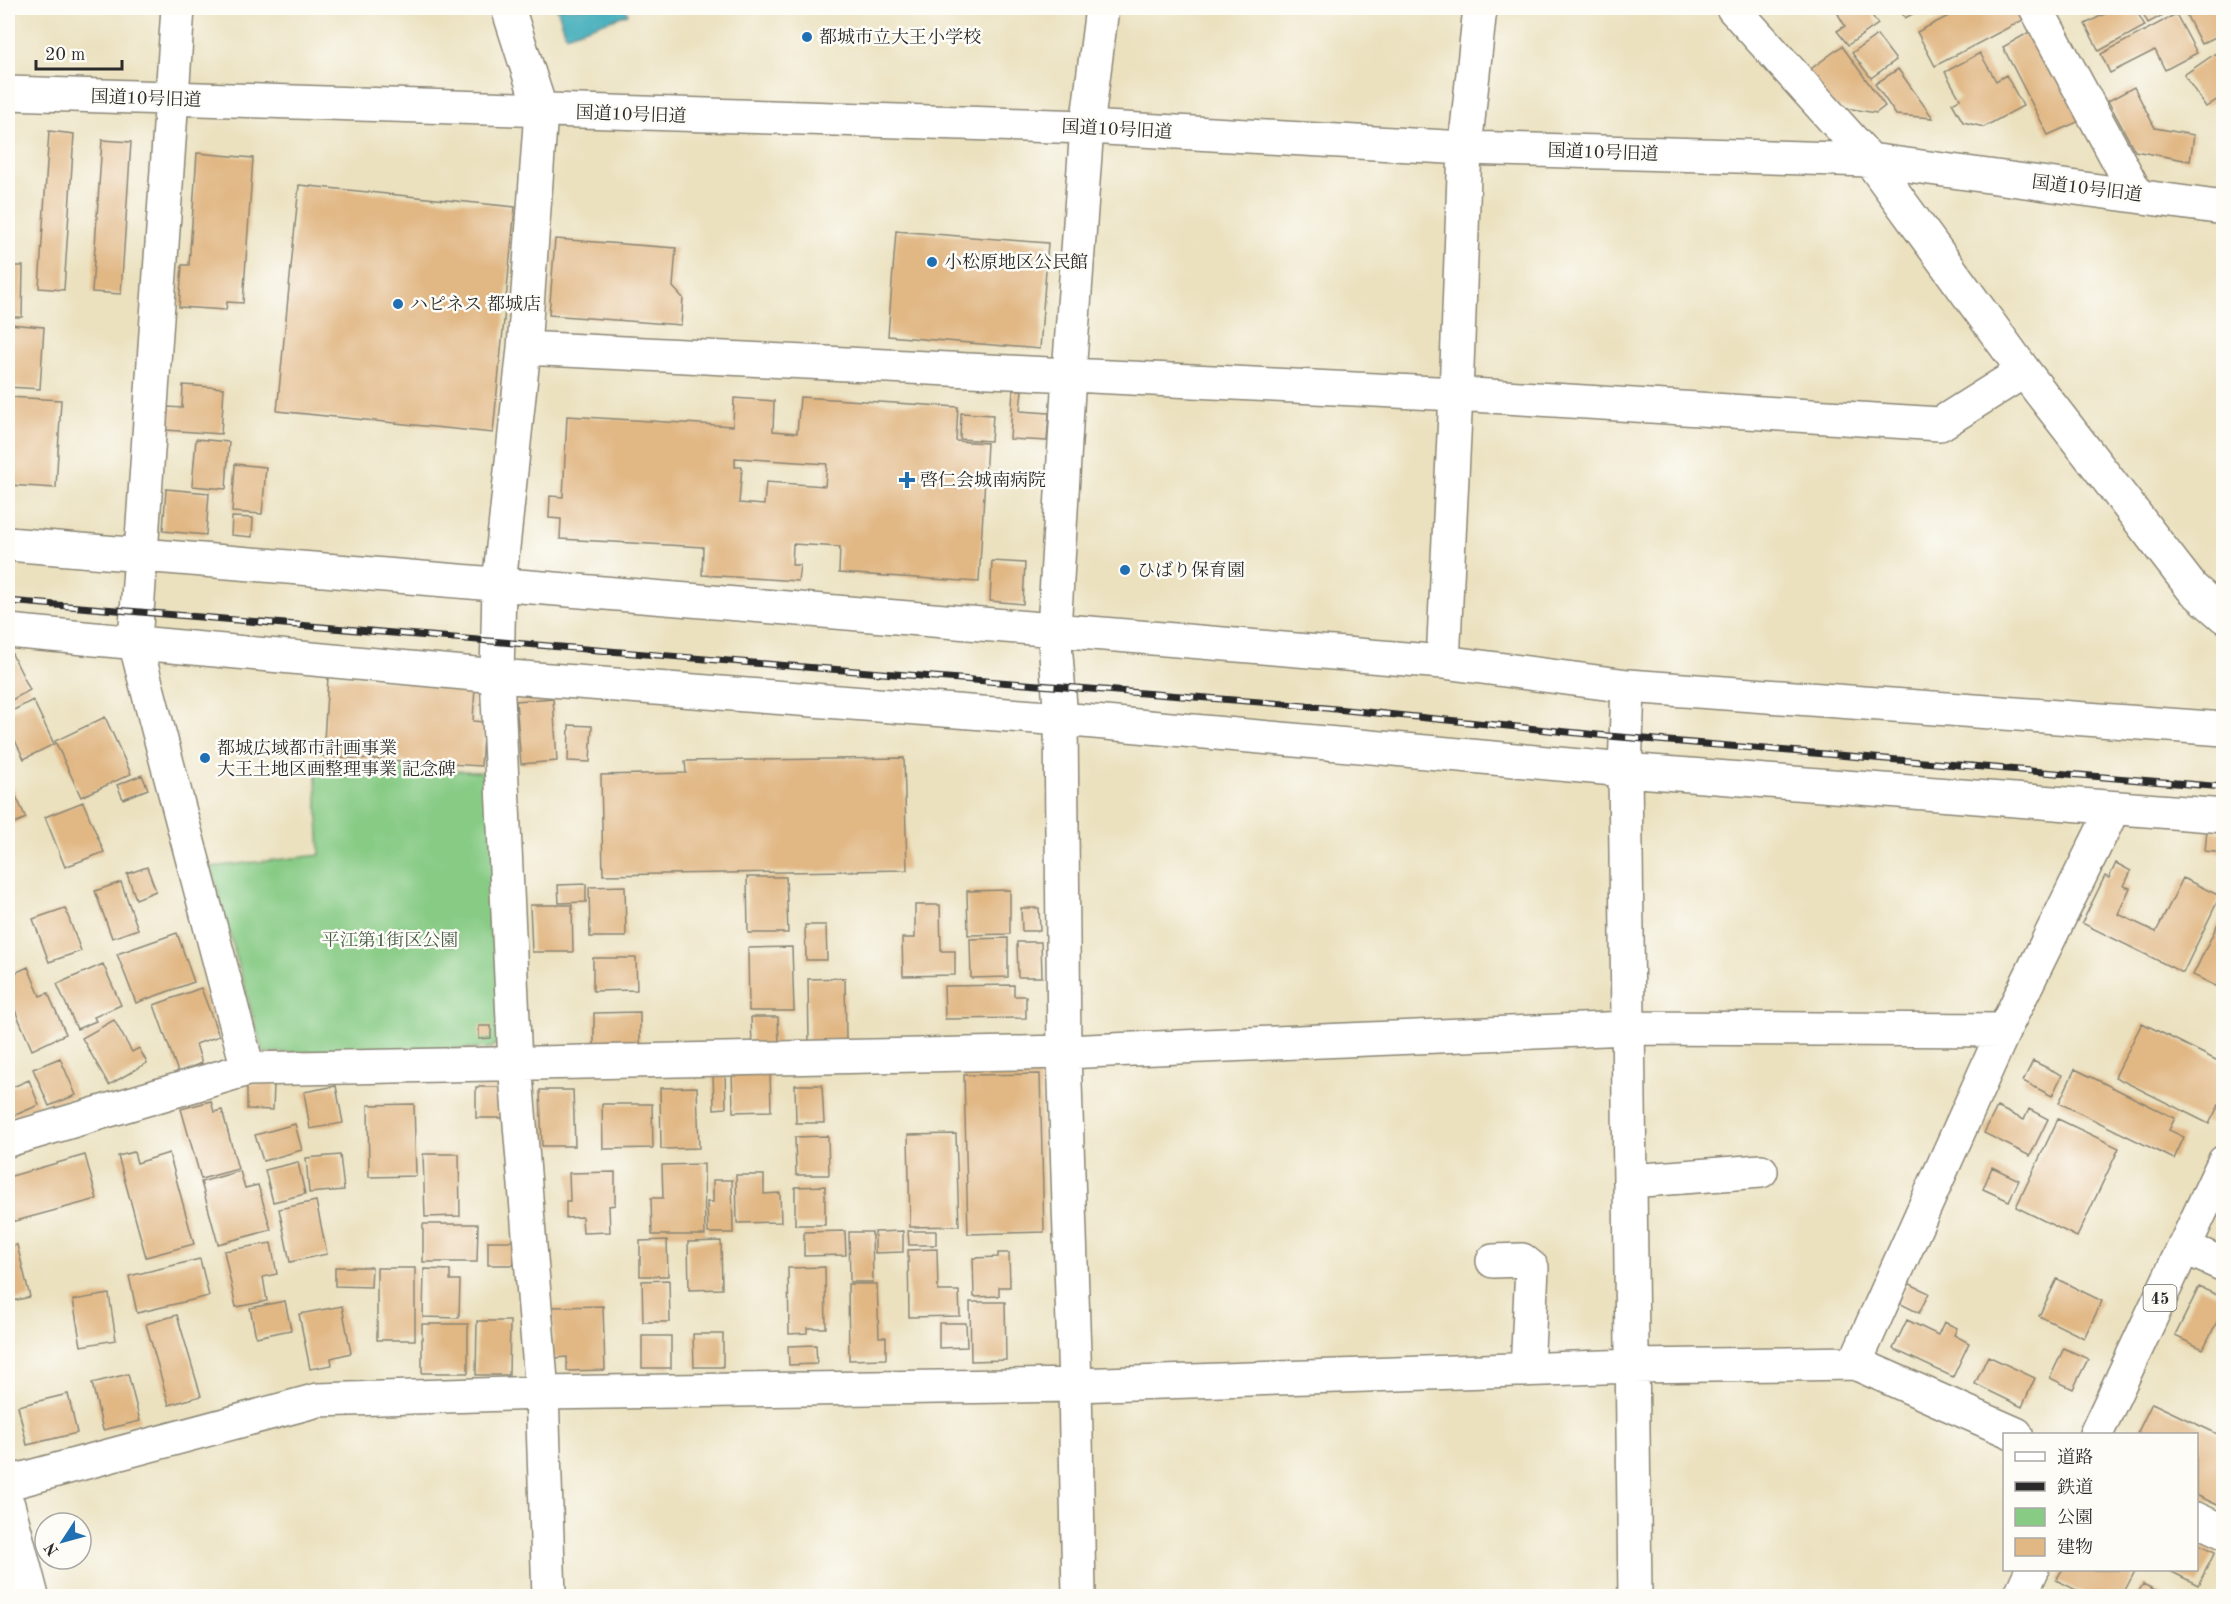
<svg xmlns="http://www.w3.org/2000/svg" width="2231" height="1604" font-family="'Old Standard TT','Noto Serif JP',serif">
  <rect width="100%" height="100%" fill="#fdfcf7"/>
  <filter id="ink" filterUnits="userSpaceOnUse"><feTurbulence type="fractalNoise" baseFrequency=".0167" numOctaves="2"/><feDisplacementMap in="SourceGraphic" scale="12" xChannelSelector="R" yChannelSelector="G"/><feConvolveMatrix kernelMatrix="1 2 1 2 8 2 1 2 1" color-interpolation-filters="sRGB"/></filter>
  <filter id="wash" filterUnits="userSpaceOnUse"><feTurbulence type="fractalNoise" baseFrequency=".008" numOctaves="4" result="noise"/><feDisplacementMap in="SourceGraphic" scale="24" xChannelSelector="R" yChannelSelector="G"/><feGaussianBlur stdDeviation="1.35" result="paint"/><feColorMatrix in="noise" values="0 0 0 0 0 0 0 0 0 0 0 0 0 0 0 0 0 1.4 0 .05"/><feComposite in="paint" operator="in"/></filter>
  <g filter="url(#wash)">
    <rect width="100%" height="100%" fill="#ebe1bf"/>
    <!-- green -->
    <path fill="#87cb85" stroke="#597b58" stroke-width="1.5" d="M315,760l175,13 16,259 -14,16 -229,5 -52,-186 109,-12z"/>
    <!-- water -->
    <path fill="#3aaab8" stroke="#326a72" stroke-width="1.5" d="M557,8h69l2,6 -62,21z"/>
    <g id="blocks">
      <!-- building -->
      <path fill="#e1b784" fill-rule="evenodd" d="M1847,8h20l11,16 -30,21 -11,-14 8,-5 -7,-12z
        M1899,8h25l-19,10z
        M1964,8h53l6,12 -88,46 -18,-34z
        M2116,8h19l10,18 -46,25 -14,-27z
        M2140,8h36l-28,15z
        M2183,8h37l4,6v19l-23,11z
        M2176,14l21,39 -32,17 -10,-20 -45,23 -9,-19z
        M2033,30l47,91 -32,14 -45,-88z
        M1877,35l19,25 -25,18 -19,-25z
        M1842,46l43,60 -9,7 -42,-7 -26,-35z
        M2219,51l5,7v37l-18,12 -22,-32z
        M1980,53l16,28 10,-6 17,31 -39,21 -21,-5 -11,-19 8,-4 -15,-27z
        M1898,69l35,49 -37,-3 -21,-31z
        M2134,87l21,41 39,7 -4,26 -55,-10 -27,-50z
        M49,131l25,3 -10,156 -25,-2z
        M102,140l29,2 -10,152 -29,-2z
        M197,153l56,5 -10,145 -16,-1 -1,8 -47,-3 3,-42h7z
        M299,185l216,22 -22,226 -216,-22z
        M896,231l152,12 -8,106 -152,-13z
        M555,239l121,9 -3,39 10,11 -2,27 -132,-10z
        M8,266h15l-1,51h-14z
        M8,324l36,3 -4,62 -32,-2z
        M183,385l41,3 -3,46 -55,-4 2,-23 14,1z
        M1013,390h9l-2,21 29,2 -2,28 -37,-2z
        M8,397l53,3 -5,88 -48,-3z
        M800,397l158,10 -2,34 31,2 -8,139 -140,-9 1,-26 -47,-3 -1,21h8l-2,16 -96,-6 1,-28 -143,-8 1,-20 -12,-1 1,-22 13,1 4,-81 166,10 1,-28 40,3 -1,30 24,2zM735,458l92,6 -2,22 -59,-4 -2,23 -25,-2 3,-36h-7z
        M961,413l32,2 -2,26 -31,-2z
        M196,439l33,3 -3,47 -34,-3z
        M235,464l31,3 -4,47 -30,-2z
        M166,489l43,4 -3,42 -43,-4z
        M232,517l21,1 -1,19 -21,-2z
        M992,561l33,2 -2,41 -33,-3z
        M8,646l22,44 -22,12z
        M328,677l147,9 -2,35 11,1 -3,44 -158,-10z
        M553,698l4,63 -36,3 -5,-63z
        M33,700l21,44 -30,15 -16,-33v-13z
        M105,717l26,57 -50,23 -26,-56z
        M569,725l23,1 -2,36 -22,-1z
        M904,758l3,112 -304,5 -2,-100 85,-2 -1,-12z
        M142,775l6,14 -25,10 -6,-14z
        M8,781h1l17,37 -18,8z
        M83,802l21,50 -39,15 -20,-50z
        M2207,830l17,2v21l-19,-2z
        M2116,863l15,8 -7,15 6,2 -12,26 38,18 27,-54 37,18 -37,77 -101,-50 23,-47 4,2z
        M147,867l9,24 -20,8 -9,-25z
        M747,877h39l2,56h-40z
        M121,882l17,47 -26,9 -17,-47z
        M586,884v18l-27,1 -1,-18z
        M625,886l1,51h-36l-1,-50z
        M1010,890v44l-42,1 -1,-44z
        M530,905h42l1,47h-41z
        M915,905h25l1,46h14v24l-52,1 -1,-38h13z
        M65,908l16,43 -32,11 -16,-43z
        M1021,908h18l1,23h-18z
        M2224,911v79l-31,-15z
        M805,925h21l1,35h-21z
        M177,933l17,49 -58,21 -19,-49z
        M1008,938v39l-37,1 -1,-39z
        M1017,942h24l1,35h-24z
        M792,947l2,64h-45l-1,-63z
        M593,958h43l1,32 -44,1z
        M103,964l18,41 -27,12 2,4 -19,8 -20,-45z
        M28,967l12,29 8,-3 18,41 -34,16 -24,-56v-18z
        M845,978l1,62 -37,1 -1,-62z
        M1014,985v11h12v22l-81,1 -1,-33z
        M201,988l18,48 -23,8 6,19 -24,9 -24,-67z
        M640,1012v34l-46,1v-34z
        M751,1017h27l1,27 -27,1z
        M114,1020l18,32 7,-4 8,15 -38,22 -27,-47z
        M2142,1023l82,41v31l-15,29 -94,-47z
        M479,1026h12v12l-12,1z
        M60,1058l16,37 -27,11 -16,-37z
        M2033,1061l29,14 -10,21 -29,-15z
        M2075,1069l100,49 -6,12 15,7 -10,22 -115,-56z
        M732,1070h38l1,41 -38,1z
        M713,1072h12l1,36 -12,1z
        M1040,1074l4,158 -76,2 -4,-159z
        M29,1080l10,25 -31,13v-29z
        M247,1084h27l-1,26 -26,-1z
        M795,1085h27l2,38h-28z
        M336,1086l7,37 -33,6 -6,-37z
        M476,1087h26l1,31h-27z
        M697,1087l2,61 -38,1 -1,-61z
        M540,1090h33l2,56h-33z
        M211,1101l3,11 8,-2 16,59 -37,10 -20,-70z
        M414,1104l2,72 -47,1 -1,-72z
        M602,1104h50l1,44 -50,1z
        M1997,1107l27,13 5,-11 19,10 -18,37 -46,-23z
        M2058,1119l61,29 -42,89 -61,-30z
        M295,1124l7,26 -39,11 -8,-26z
        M956,1134l3,92 -49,1 -2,-92z
        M828,1136l1,39h-33l-1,-38z
        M134,1152l3,11 32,-10 25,91 -48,13 -28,-101z
        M423,1154h36l1,62 -35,1z
        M85,1155l12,44 -89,24v-46z
        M340,1155l4,35 -35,3 -3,-35z
        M298,1162l7,32 -32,8 -8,-32z
        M704,1164l1,71h-53l-1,-37h12l-1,-33z
        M1992,1167l27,13 -10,21 -26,-12z
        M240,1171l5,17 13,-3 13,45 -53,14 -17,-62z
        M615,1172v33l-6,1 1,26 -27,1 -1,-16 -16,1v-17h4l-1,-28z
        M736,1175h28v19l16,-1 1,29 -44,1z
        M713,1180h19l1,53h-25l-1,-31h6z
        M825,1186v39h-30v-38z
        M316,1201l11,53 -37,8 -11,-53z
        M423,1224h55l-1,38h-54z
        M845,1231l1,24 -42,1v-24z
        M903,1231v21l-28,1v-21z
        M908,1231h28v14h-27z
        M849,1232h23l1,50h-23z
        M667,1240l1,36h-28v-35z
        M488,1241h26v24h-26z
        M721,1241l1,48 -33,1 -1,-48z
        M271,1243l6,31 -14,3 4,24 -31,6 -12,-56z
        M17,1245l13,52 -22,5v-55z
        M937,1249l1,42h21l1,25 -51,1 -1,-67z
        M998,1253h11l1,34h-11v9l-25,1 -1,-39 25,-1z
        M200,1259l9,37 -72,17 -8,-37z
        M335,1267h37l-1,20 -36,-1z
        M825,1267l1,61h-19v5l-18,1 -1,-66z
        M377,1268h38v72h-38z
        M424,1269l26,1v10h10l-1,38 -36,-1z
        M2057,1279l45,22 -18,37 -45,-22z
        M669,1280l1,42h-27l-1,-41z
        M1908,1283l21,10 -10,20 -20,-10z
        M848,1284h29l2,53h7v22l-37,1z
        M2199,1287l25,11v10l-21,41 -28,-13z
        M109,1294l7,46 -35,6 -8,-46z
        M285,1301l6,29 -35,7 -6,-29z
        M970,1302h35l1,58 -35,1z
        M342,1306l9,47 -20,5 1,7 -22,4 -11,-55z
        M603,1306l2,64 -38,1v-14l-13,1 -1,-51z
        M177,1315l24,81 -32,9 -23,-81z
        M1907,1320l31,15 6,-13 13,6 -3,7 15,8 -16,34 -60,-28z
        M477,1321h33l-1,54h-33z
        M939,1323h27l1,24 -28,1z
        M422,1324h46v49h-46z
        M693,1334h30v33h-29z
        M642,1336h29v32h-29z
        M816,1345l1,19 -28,1 -1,-19z
        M2064,1348l24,11 -15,30 -23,-11z
        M1988,1356l47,22 -13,29 -47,-23z
        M128,1374l12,47 -37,9 -11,-47z
        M68,1394l9,39 -50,12 -9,-39z
        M2152,1403l72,34v71l-28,-13v-61h-59z
        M2196,1543l19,9 -17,33 -30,-15h28z
        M2062,1570h71l2,1 -13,25h-34l-32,-16z
        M2143,1584l24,12h-31z"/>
    </g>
  </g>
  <g filter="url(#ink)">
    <use href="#blocks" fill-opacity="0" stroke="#8b8675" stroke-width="1.5"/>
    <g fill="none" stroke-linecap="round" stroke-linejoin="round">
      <!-- minor casing -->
      <g stroke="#8b8675" stroke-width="36">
        <path id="minor" d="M178,8l-43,634 113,427
          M508,8l33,103 -17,237 -25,237 -2,91 18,387 27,330 7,203
          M1733,8l137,152 154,211 168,217 32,28
          M2036,8l101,187
          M8,93l1079,34 378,21 405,12 354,48
          M524,348l932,46 484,30 84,-53
          M8,544l1435,118 185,24 596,43
          M8,631l489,45 564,43 564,51 599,46
          M1443,662l13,-268 9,-246 15,-140
          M1628,686l-3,84 10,826
          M8,1140l240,-71 816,-17 564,-24 376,2
          M1630,1181l131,-10
          M2184,1247l40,18
          M1493,1261l29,-1 10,8 -5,102
          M1855,1363l149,-333 109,-221
          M8,1483l310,-83 224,-7 533,-8 557,-19 223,-3 161,71
          M8,1505l24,91
          M2196,1519l28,13
          M1079,1596l-4,-211 -11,-333 -3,-333 -7,-89 15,-256 18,-247 15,-119"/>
      </g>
      <!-- major casing -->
      <g stroke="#8b8675" stroke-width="36">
        <path id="major" d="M2096,1434l128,-272
          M2020,1596l12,-26"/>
      </g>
      <!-- minor -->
      <use href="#minor" stroke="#fff" stroke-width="33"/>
      <!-- major -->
      <use href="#major" stroke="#fff" stroke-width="33"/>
      <!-- rail casing -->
      <g stroke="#2b2b2b" stroke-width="7">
        <path id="rail" d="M8,601l770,64 507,39 323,32 616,51"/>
      </g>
      <!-- rail -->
      <use href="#rail" stroke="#fdfcf7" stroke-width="4.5" stroke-dasharray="14" stroke-linecap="butt"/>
    </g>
  </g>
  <!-- markers -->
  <g fill="#1f6fb2" stroke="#fdfcf7" stroke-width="2">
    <circle cx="807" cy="37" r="6"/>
    <circle cx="932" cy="262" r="6"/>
    <circle cx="398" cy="304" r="6"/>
    <path d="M904 471h6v6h6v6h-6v6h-6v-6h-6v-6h6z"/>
    <circle cx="1125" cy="570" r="6"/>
    <circle cx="205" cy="758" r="6"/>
  </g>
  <g text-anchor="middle" stroke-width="5" stroke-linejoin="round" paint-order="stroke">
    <!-- shield labels -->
    <rect fill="#fdfcf7" stroke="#6a6a68" stroke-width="1.5" x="2143.5" y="1285" width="33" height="26" rx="4.5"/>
    <g font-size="16" font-weight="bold" fill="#2b2b2b">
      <text x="2160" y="1304">45</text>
    </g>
    <!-- poi labels -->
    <g font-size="18" fill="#2b2b2b" stroke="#fdfcf7" text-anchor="start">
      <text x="819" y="43">都城市立大王小学校</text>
      <text x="944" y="268">小松原地区公民館</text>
      <text x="410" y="310">ハピネス 都城店</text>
      <text x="920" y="486">啓仁会城南病院</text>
      <text x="1137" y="576">ひばり保育園</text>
      <text x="217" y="754">都城広域都市計画事業<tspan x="217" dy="21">大王土地区画整理事業 記念碑</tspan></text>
    </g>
    <!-- street labels -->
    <g font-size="18" fill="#2b2b2b" stroke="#fdfcf7">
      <text transform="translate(146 98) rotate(2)" y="6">国道10号旧道</text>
      <text transform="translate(631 114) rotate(2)" y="6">国道10号旧道</text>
      <text transform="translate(1117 129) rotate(3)" y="6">国道10号旧道</text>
      <text transform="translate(1603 152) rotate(2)" y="6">国道10号旧道</text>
      <text transform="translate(2087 188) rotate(7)" y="6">国道10号旧道</text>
    </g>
    <!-- park labels -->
    <g font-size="18" fill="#475b46" stroke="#fdfcf7">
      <text x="390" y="946">平江第1街区公園</text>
    </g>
  </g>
  <!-- margin -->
  <rect width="2231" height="1604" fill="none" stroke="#fdfcf7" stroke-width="30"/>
  <!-- legend -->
  <rect x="2003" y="1433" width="195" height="138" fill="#fdfcf7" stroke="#a9a8a5" stroke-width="1.5"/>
  <rect x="2015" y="1452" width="30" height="9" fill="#ffffff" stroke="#a9a8a5" stroke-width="1.5"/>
  <text x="2057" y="1463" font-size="18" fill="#2b2b2b">道路</text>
  <rect x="2015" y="1482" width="30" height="9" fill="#2b2b2b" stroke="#a9a8a5" stroke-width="1.5"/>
  <text x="2057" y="1493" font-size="18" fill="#2b2b2b">鉄道</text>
  <rect x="2015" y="1508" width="30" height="18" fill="#87cb85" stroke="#a9a8a5" stroke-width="1.5"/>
  <text x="2057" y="1523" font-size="18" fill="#2b2b2b">公園</text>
  <rect x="2015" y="1538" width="30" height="18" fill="#e1b784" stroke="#a9a8a5" stroke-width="1.5"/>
  <text x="2057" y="1553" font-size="18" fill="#2b2b2b">建物</text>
  <!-- north arrow -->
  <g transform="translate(63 1541) rotate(234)"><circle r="28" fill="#fdfcf7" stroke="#a9a8a5" stroke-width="1.5"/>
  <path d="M0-4.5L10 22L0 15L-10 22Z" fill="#1f6fb2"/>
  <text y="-9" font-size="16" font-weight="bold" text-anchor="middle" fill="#2b2b2b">N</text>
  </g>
  <!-- scale -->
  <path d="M36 60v9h86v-9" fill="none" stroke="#2b2b2b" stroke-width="3"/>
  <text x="45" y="60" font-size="18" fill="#2b2b2b" stroke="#fdfcf7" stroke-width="4.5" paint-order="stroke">20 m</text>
</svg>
